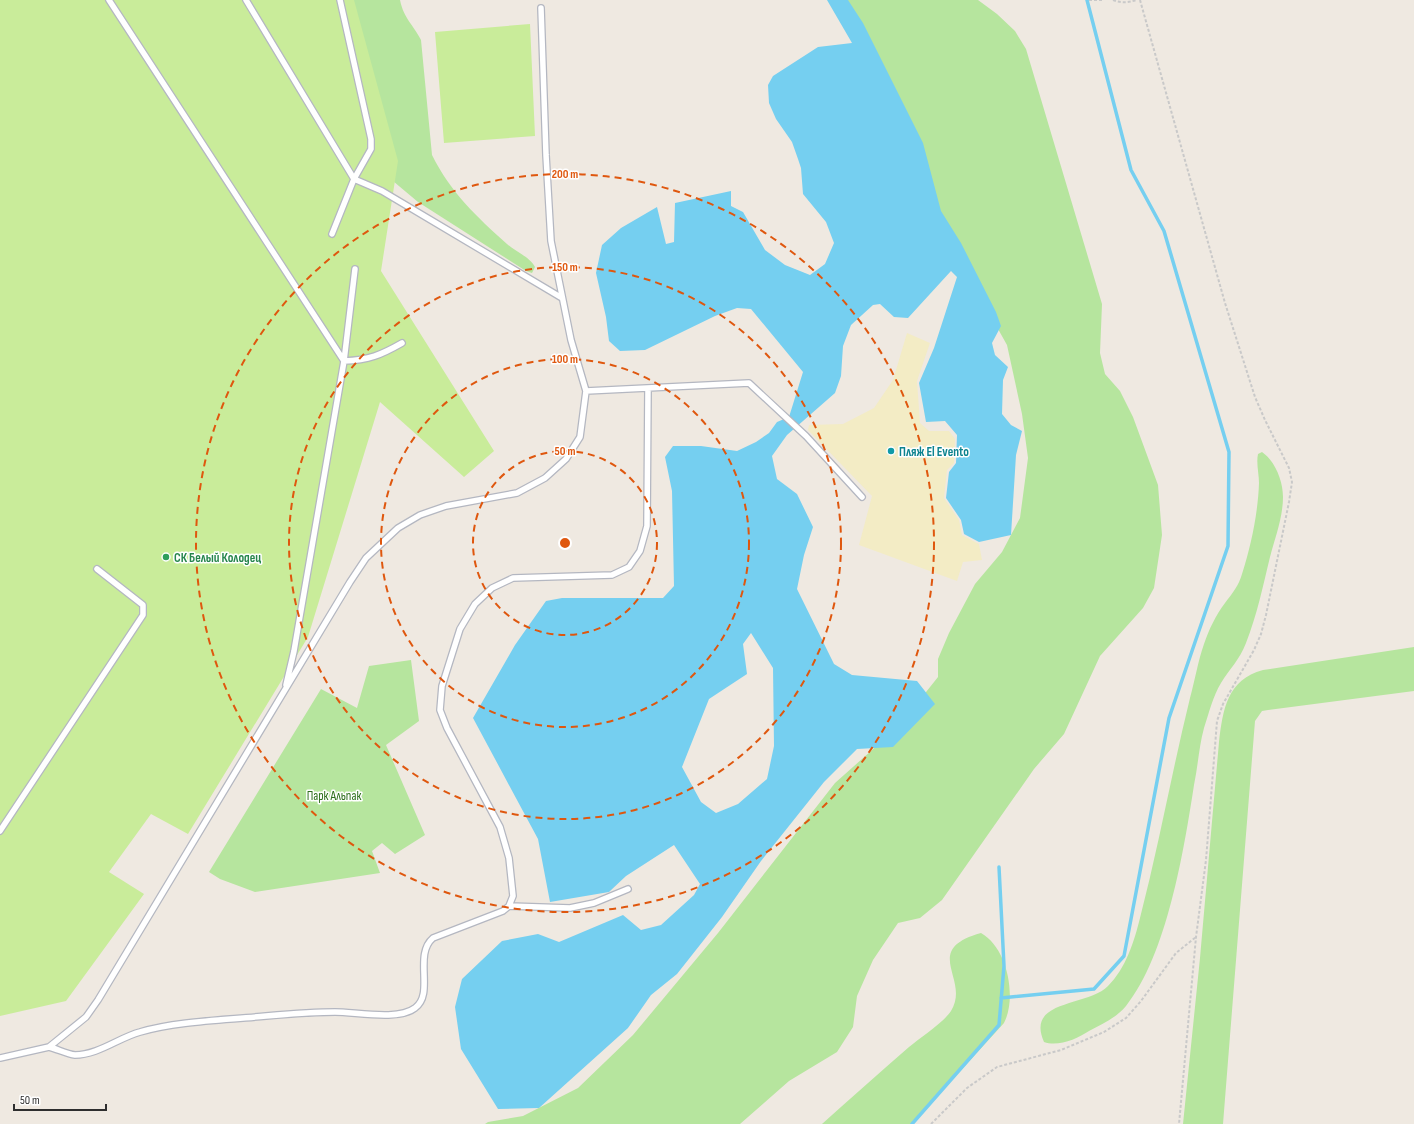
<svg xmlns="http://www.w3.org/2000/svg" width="1414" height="1124" font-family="'Sofia Sans Condensed',sans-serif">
  <rect width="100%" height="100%" fill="#efe9e1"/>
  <!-- green -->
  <path fill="#b6e59e" d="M348,0h52c4,19 13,24 21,40l11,115c19,38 44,61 75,89 9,8 23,13 28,23l-3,6 -6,-2 -108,-69 -31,-26z
    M838,0h140l19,14 18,17 11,18 76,255 -2,49 5,21 15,17 13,26 25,68 4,50 -8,53 -11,20 -43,48 -36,78 -30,35 -92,131 -22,18 -22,5 -25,37 -16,36 -4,31 -16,25 -48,29 -49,43h-255l3,-2 35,-6 55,-28 55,-53 85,-102 117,-150 64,-57 39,-49v-18l11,-26 26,-49 27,-32 18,-34 8,-60 -6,-44 -15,-69 -56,-100z
    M1262,452c13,9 21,29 21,45 0,20 -8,41 -13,60 -7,29 -13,58 -24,86 -7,18 -16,25 -25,40 -8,13 -12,30 -17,45 -5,18 -6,38 -10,57 -10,65 -27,170 -68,221 -10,12 -24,18 -37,25 -12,8 -31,16 -45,11 -19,-43 44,-35 64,-56 18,-18 26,-44 32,-68 19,-73 32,-147 50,-220 5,-18 8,-37 14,-54 5,-15 12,-29 21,-41 7,-9 14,-18 17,-29 9,-28 16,-61 17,-91 0,-9 -3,-20 -1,-29z
    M1414,647v44l-146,19 -6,1 -7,10 -32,403h-40l17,-166 19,-216c4,-33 8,-62 44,-72z
    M411,660l8,61 -33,24 39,90 -30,19 -13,-11 -10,8 8,22 -125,19 -35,-13 -11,-7 112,-183 36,19 12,-42z
    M981,933c27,15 36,65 23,90l-92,101h-90c29,-26 58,-52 87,-77 11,-9 36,-26 42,-36 20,-32 -31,-61 30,-78z"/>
  <!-- sand -->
  <path fill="#f3ecc5" d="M907,333l23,10 -13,38 3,42 9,8h20l6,8 -1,24 -7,7 -3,28 15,22 3,15 17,9 3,16 -19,2 -6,19 -98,-36 13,-49 -64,-66 1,-5 34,-1 31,-16 19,-28z"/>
  <!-- pitch -->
  <path fill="#c9ec9a" d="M0,0h354l44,161 -17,110 113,180 -30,26 -84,-75 -72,235 -120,197 -37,-20 -42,58 35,22 -78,107 -66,15z
    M530,24l5,112 -91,7 -9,-111z"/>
  <!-- water -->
  <path fill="#75cff0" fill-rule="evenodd" d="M827,0h21l15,23 60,120 18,68 20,32 35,69 5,14 -9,17 3,12 13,12 -5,13 -1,34 9,11 11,6 -6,24 -5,80 -32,7 -15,-8 -3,-14 -15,-22 3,-26 7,-9 1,-28 -12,-14 -19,1 -7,-39 15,-35 23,-71 -6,-6 -43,47 -14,-1 -14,-13 -7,1 -22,20 -8,21 -2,30 -6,17 -48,42 -15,21 5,23 20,15 16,33 -9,28 -7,34 37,75 18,11 65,6 18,23 -42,43 -36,2 -33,33 -63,79 -39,56 -45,57 -26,21 -23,33 -89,80 -41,1 -37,-60 -6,-42 7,-28 40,-38 36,-7 21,8 64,-27 18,15 20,-5 33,-30 6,-11 -26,-39 -48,31 -17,16 -59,10 -12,-63 -65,-121 42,-73 31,-44 16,-3h101l11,-12 -2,-95 -7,-34 8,-11h28l36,5 19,-9 13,-9 8,-11 12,-5 14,-45 -52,-63 -14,-1 -22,8 -70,34 -25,1 -11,-10 -3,-24 -10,-44 6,-28 19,-17 36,-21 9,37 8,-2 1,-39 56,-12v15l12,6 22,38 20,15 25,10 15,-11 9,-21 -8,-21 -23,-28 -2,-26 -3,-9 -6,-17 -16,-23 -7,-16 -1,-18 5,-9 45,-29 34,-4zM751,633l22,35 1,78 -7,33 -29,25 -22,9 -15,-11 -19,-35 27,-68 38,-25 -4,-30z"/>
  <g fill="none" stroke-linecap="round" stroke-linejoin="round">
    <!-- stream -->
    <path stroke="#75cff0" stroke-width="3.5" d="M1001,998l93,-9 30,-33 45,-238 59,-172 1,-94 -65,-221 -33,-61 -44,-170
      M912,1124l87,-99 5,-59 -5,-99"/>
    <!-- service casing -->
    <g stroke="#b4b7c1" stroke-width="8">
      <path id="service" d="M109,0l235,361c25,-1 37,-6 58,-18
        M246,0l108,179 28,12 180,107
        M332,234l22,-55 17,-30v-10l-31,-139
        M586,391l163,-8 57,53 56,61
        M286,685l8,-34 50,-290 11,-92
        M0,831l143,-216v-10l-46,-36
        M509,906l61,2 24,-5 34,-14
        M49,1047c8,2 18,7 26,8 23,0 43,-17 65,-23 37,-11 87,-12 126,-16 23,-2 46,-4 69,-4 21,0 63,9 80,-4 20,-14 -2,-53 18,-70l70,-27 6,-5 4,-10 -4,-38 -9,-31 -53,-99 -7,-18 2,-24 18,-57 15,-25 17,-16 21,-10 99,-3 17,-8 11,-16 7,-25 1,-138
        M0,1058l49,-11 37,-30 12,-17 252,-418 16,-24 32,-30 22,-13 26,-9 71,-13 28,-15 21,-19 14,-22 6,-46 -15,-51 -20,-99 -5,-86 -5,-147"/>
    </g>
    <!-- path -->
    <path stroke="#c9c9c9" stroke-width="2" stroke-dasharray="3 2" stroke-linecap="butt" d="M1089,0h15
      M1113,0c8,3 15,3 23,0
      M1140,0l85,303 30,94 10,23 24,48 3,14 -3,20 -23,113 -5,19 -7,16 -31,54 -6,17 -11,139 -10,77 -17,187
      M931,1124l36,-36 30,-21 64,-17 43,-18 22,-14 15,-17 35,-48 20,-16"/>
    <!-- service -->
    <use href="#service" stroke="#fff" stroke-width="5.5"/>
  </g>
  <!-- distance rings -->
  <g fill="none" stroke="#df570e" stroke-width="2" stroke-dasharray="7 5">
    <circle cx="565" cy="543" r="92"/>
    <circle cx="565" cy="543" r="184"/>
    <circle cx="565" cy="543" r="276"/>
    <circle cx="565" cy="543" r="369"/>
  </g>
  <!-- markers -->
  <circle fill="#0f9aa8" stroke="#fff" stroke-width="1.5" cx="891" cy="451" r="4"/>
  <circle fill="#2e9e5b" stroke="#fff" stroke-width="1.5" cx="166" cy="557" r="4"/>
  <g text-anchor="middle" stroke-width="3" stroke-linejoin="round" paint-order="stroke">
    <!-- culture labels -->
    <g font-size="13" font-weight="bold" fill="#0d838f" stroke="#fff" text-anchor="start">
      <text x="899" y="456">Пляж El Evento</text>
    </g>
    <!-- leisure labels -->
    <g font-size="13" font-weight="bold" fill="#27864d" stroke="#fff" text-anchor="start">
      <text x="174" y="562">СК Белый Колодец</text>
    </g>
    <!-- park labels -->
    <g font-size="13" fill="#2c6e1b" stroke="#fff">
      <text x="334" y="800">Парк Альпак</text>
    </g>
  </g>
  <circle cx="565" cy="543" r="6" fill="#df570e" stroke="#fff" stroke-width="2"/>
  <g font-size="12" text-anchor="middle" font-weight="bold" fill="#df570e" stroke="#fff" stroke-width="3" stroke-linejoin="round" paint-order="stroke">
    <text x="565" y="178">200 m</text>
    <text x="565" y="271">150 m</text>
    <text x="565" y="363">100 m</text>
    <text x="565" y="455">50 m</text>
  </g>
  <!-- scale -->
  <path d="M14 1104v6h92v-6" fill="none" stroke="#2e2e2e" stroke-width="2"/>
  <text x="20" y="1104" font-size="12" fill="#2e2e2e" stroke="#ffffff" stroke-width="3" paint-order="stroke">50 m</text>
</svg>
